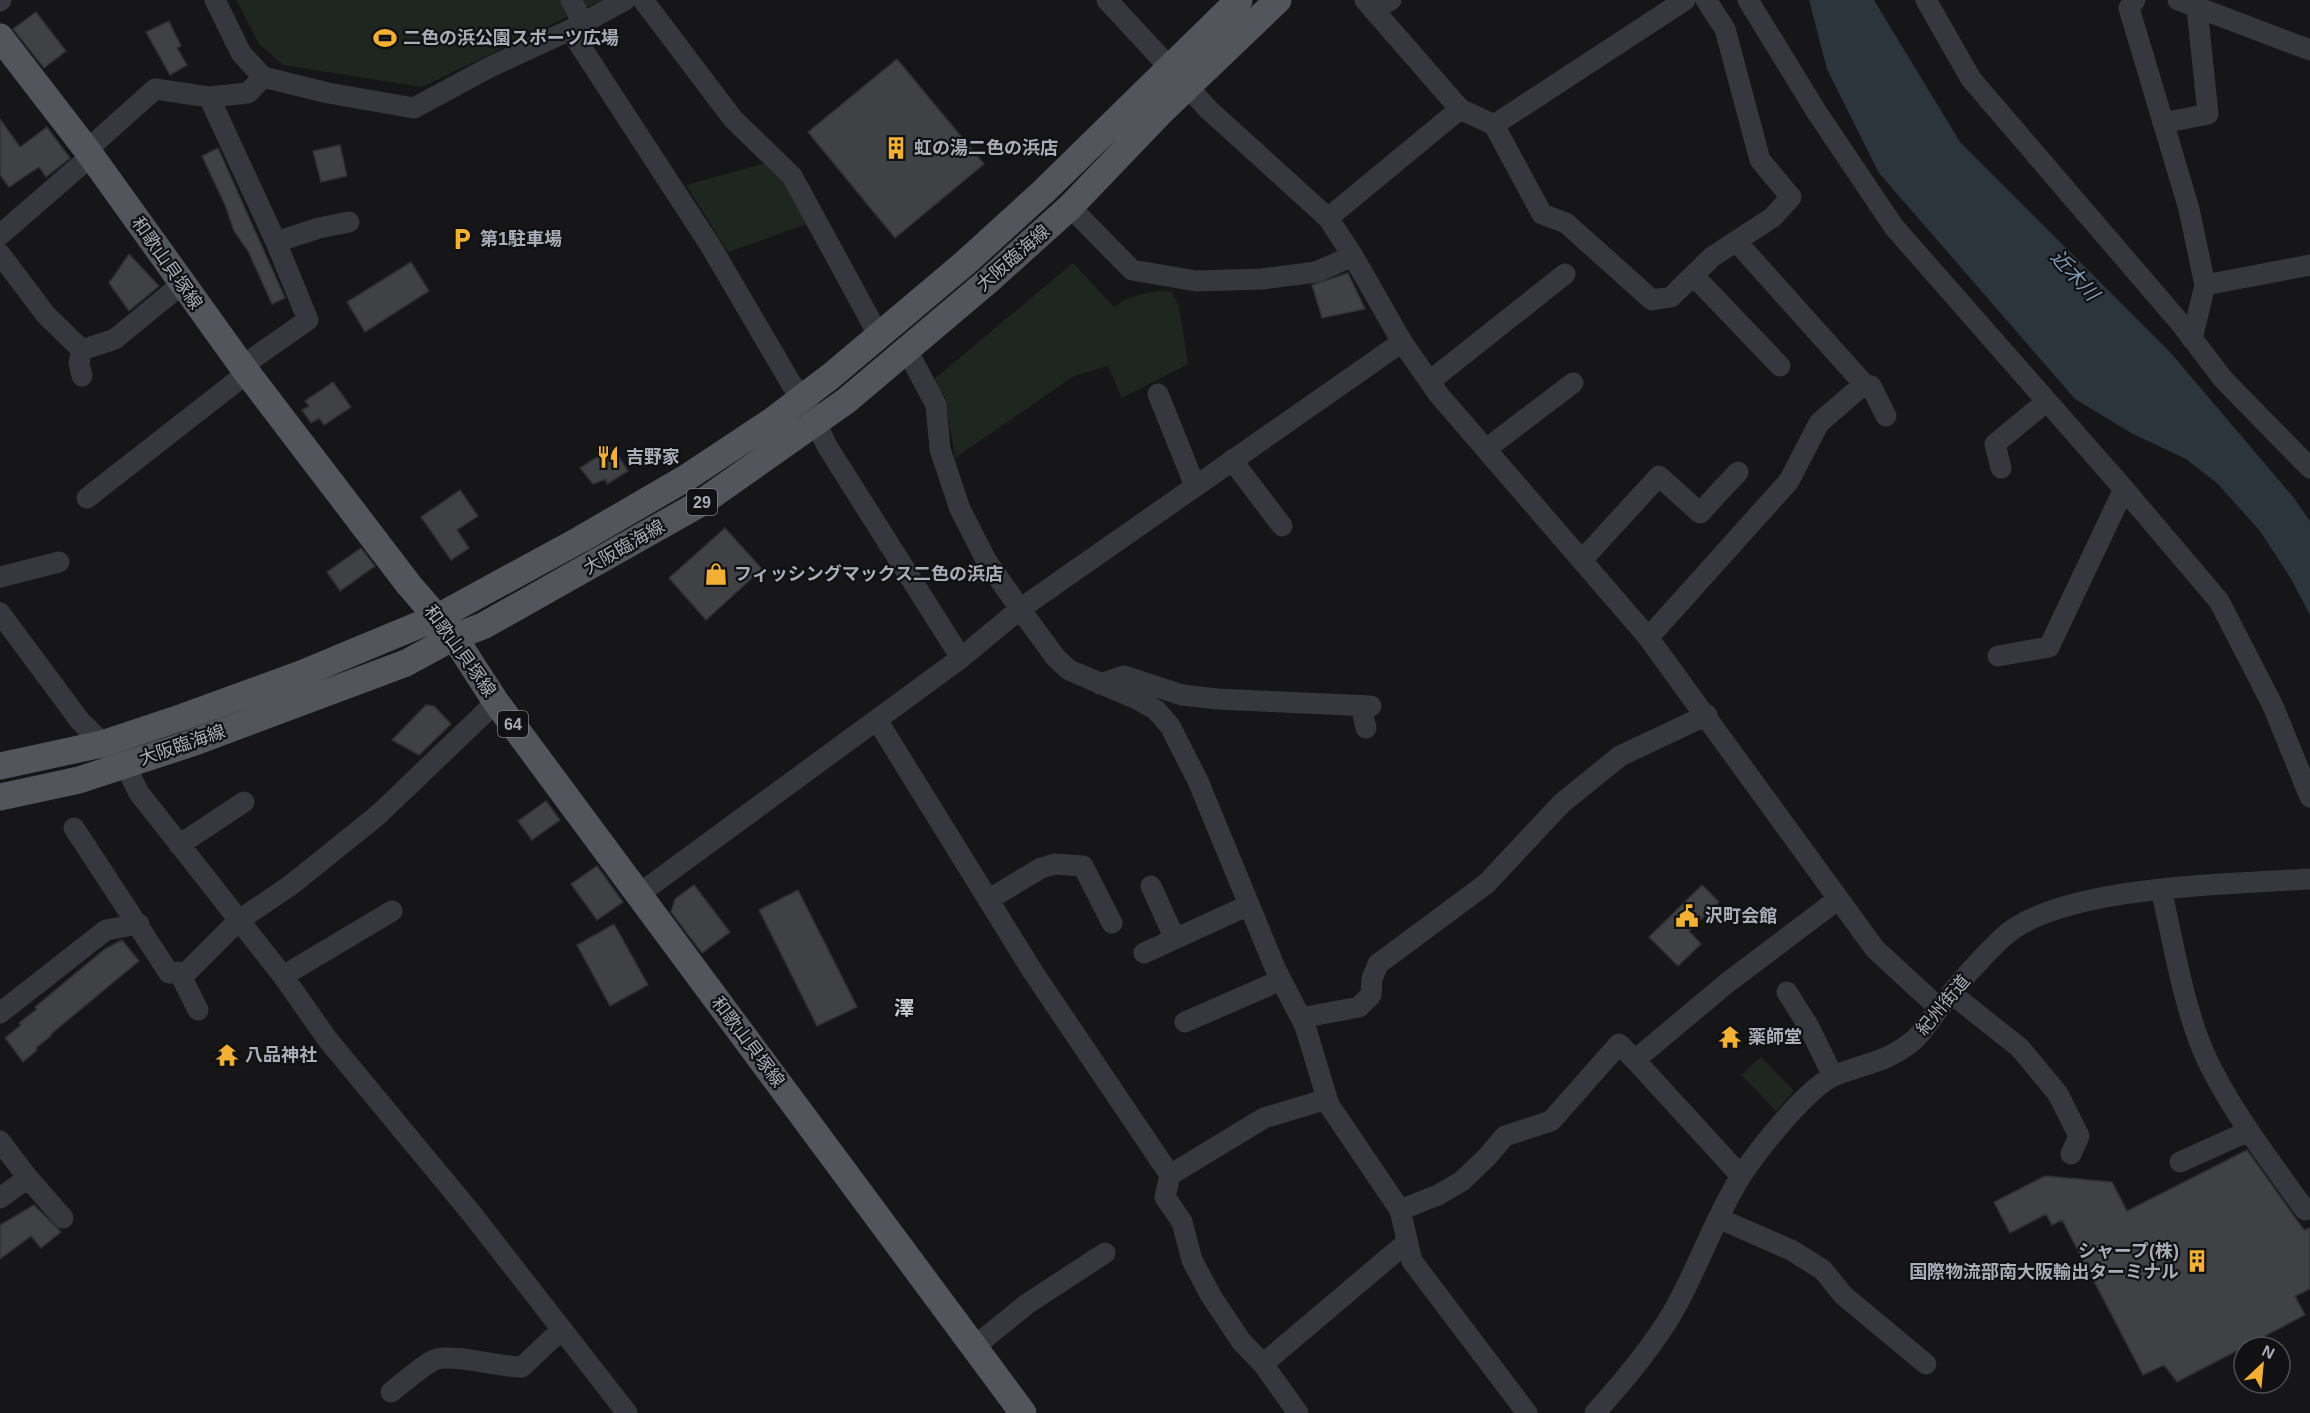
<svg xmlns="http://www.w3.org/2000/svg" width="2310" height="1413" font-family="Helvetica,'Noto Sans JP',sans-serif">
  <rect width="100%" height="100%" fill="#161618"/>
  <!-- green -->
  <path fill="#1e261f" d="M236,0h366l-180,87 -139,-22 -24,-21z
    M769,162l15,19 23,43 -79,28 -42,-67z
    M1073,263l41,44c18,-13 35,-16 57,-16l8,15 9,58 -66,34 -14,-32 -34,10 -119,82 -10,-61 -13,-16z
    M1761,1057l33,34 -18,20 -35,-36z"/>
  <!-- water -->
  <path fill="#2c353c" d="M1809,0h65l86,142 210,210 124,146 16,23v94l-19,-36 -31,-48 -43,-48 -31,-24 -55,-26 -56,-34 -196,-226 -52,-104z"/>
  <!-- building -->
  <path fill="#404145" stroke="#303034" stroke-width="1.5" d="M36,12l30,39 -22,17 -31,-39z
    M169,21l12,25 -4,2 10,17 -17,10 -24,-43z
    M897,59l87,105 -89,74 -87,-106z
    M0,119l20,28 27,-20 23,31 -24,19 -7,-10 -30,20 -9,-12z
    M340,145l7,31 -26,6 -8,-31z
    M218,148l67,150 -13,6 -24,-53 -14,-20 -9,-26 -23,-49z
    M129,254l30,32 -30,25 -20,-28z
    M411,262l18,29 -64,41 -18,-30z
    M1348,273l17,36 -43,9 -10,-33z
    M333,382l18,25 -27,18 -5,-7 -8,5 -9,-13 7,-4 -4,-5z
    M613,447l15,24 -21,13 -1,-5 -13,5 -13,-16z
    M460,490l18,26 -21,14 12,18 -18,12 -30,-43z
    M725,528l37,41 -56,51 -37,-42z
    M361,548l14,18 -35,25 -13,-19z
    M426,705l8,1 17,18 -32,31 -27,-15z
    M546,801l14,19 -28,20 -14,-19z
    M597,866l26,36 -26,18 -26,-36z
    M694,885l36,47 -28,21 -31,-41 4,-13z
    M1702,885l17,17 -30,29 12,13 -23,22 -29,-29z
    M798,890l59,117 -40,19 -58,-116z
    M614,924l34,61 -38,21 -33,-61z
    M122,940l17,21 -88,73 1,1 -16,13 1,2 -14,12 -18,-24 16,-13 -2,-2 18,-14 -2,-2 70,-58z
    M2247,1150l57,80 6,-2v61l-15,7 10,19 -128,67 -13,-17 -21,10 -81,-155 -10,5 -6,-11 -36,19 -16,-31 51,-26 67,6 15,29z
    M34,1205l27,27 -20,16 -10,-12 -31,23v-34z"/>
  <g fill="none" stroke-linecap="round" stroke-linejoin="round">
    <!-- minor -->
    <path stroke="#37383d" stroke-width="21" d="M215,0l26,53 22,24 65,16 86,15 76,-41 80,-37 140,215 82,140 11,11 24,50 134,212
      M571,0l12,23
      M643,0l90,119 59,57 87,160
      M1107,0l102,110 119,108 25,38 49,86 37,53 208,241 228,313 64,59
      M1365,0l95,109 34,16 48,89 24,9 86,77 19,-3 41,-40 61,-40 18,-20 -31,-37 -35,-131 -19,-29
      M1748,0l68,111 78,116 230,262 95,112 54,105 37,91
      M1926,0l45,79 211,246 41,54 87,89
      M2135,0l-6,8 60,201 16,76 -13,54
      M2178,0l132,50
      M0,1l1,-1
      M1374,10l17,-10
      M570,30l55,-30
      M209,97l67,145 32,78 -66,46
      M2163,123l45,-9 -11,-106
      M1494,125l191,-125
      M87,150l68,-61 54,8 39,-4 15,-16
      M1070,207l62,63 64,11 66,-2 54,-7 37,-16
      M1328,218l132,-109
      M0,235l91,-79
      M1736,241l128,143
      M276,242l43,-14 30,-6
      M0,254l46,61 36,35 33,-11 67,-55
      M1693,275l87,91
      M2205,285l105,-20
      M906,348l30,57 4,44 20,60 26,51 34,49 36,49 13,12 68,29 19,11 14,16 28,55 78,189 29,56 24,79 71,105 12,51 115,152
      M82,376l-3,-13 3,-13
      M1430,381l135,-107
      M1158,394l37,92
      M1486,449l87,-66
      M1232,460l50,66
      M2001,468l-6,-24 52,-43
      M87,498l160,-125
      M1582,560l77,-84 41,37 38,-41
      M0,577l59,-15
      M0,613l80,108 45,44 14,28 144,183 45,64 144,174 155,199
      M1649,637l140,-156 30,-58 45,-39 7,2 15,30
      M1998,656l51,-9 75,-158
      M1100,684l24,-8 58,19 35,4 154,7
      M1361,706l5,22
      M877,720l156,252 137,203 94,-57 63,-19
      M74,828l95,145h17l52,-52 53,-36 87,-70 118,-113
      M179,845l65,-43
      M1151,886l24,53
      M2161,889c12,52 22,115 43,164 24,54 67,109 101,157l5,-2
      M639,894l322,-236 59,-49 382,-267
      M988,900l53,-32 14,-4 28,2 29,57
      M1144,953l105,-48
      M179,972l19,38
      M283,976l109,-65
      M1787,992l22,35 24,49
      M1952,994l68,54 38,46 21,42 -8,18
      M0,1013l106,-83 33,-6
      M1301,1018l58,-11 12,-12 1,-16 6,-15 108,-80 76,-81 58,-47 87,-41
      M1185,1022l96,-42
      M1635,1060l106,116
      M0,1141l28,37
      M2180,1162l69,-31
      M1170,1175l-5,22 17,25 10,38 19,36 30,45 22,23 35,49
      M0,1198l28,-20 35,40
      M1400,1210l38,-15 24,-14 25,-24 18,-21 46,-15 68,-77 16,16 92,-77 110,-83
      M1718,1218l73,32 32,20 20,25 83,69
      M974,1347l53,-43 78,-51
      M1263,1364l143,-121
      M391,1392c11,-8 35,-30 46,-33 18,-5 62,8 85,8l40,-38
      M1595,1413c29,-32 67,-78 86,-116 21,-40 36,-83 60,-121 17,-26 67,-90 95,-101 32,-13 48,-11 78,-35 9,-8 16,-20 24,-30 19,-25 41,-50 64,-72 55,-53 232,-54 308,-59"/>
    <!-- major -->
    <path stroke="#53555c" stroke-width="27" d="M0,37l87,113 155,216 167,219 45,52 42,65 527,711
      M0,766l102,-22 81,-27 118,-43 137,-57 143,-78 105,-61 86,-57 59,-45 134,-113 78,-71 196,-192
      M0,797l79,-17 113,-37 214,-80 48,-26 29,-11 218,-123 145,-102 142,-120 82,-74 92,-96 116,-111"/>
  </g>
  <!-- icons -->
  <defs>
    <g id="stadium-bare" transform="scale(1.8)"><path d="M0-5a6.5 5 0 1 0 0 10a6.5 5 0 1 0 0-10ZM-3.5-1.8h7v3.6h-7Z" fill="#f2b134" stroke="#111113" stroke-width="2.5" paint-order="stroke"/></g>
    <g id="building-bare" transform="scale(1.8)"><path d="M-4-6H4V6H1V3H-1V6H-4ZM-2.5-4.3h1.7v1.8h-1.7ZM.8-4.3h1.7v1.8H.8ZM-2.5-1h1.7V.8h-1.7ZM.8-1h1.7V.8H.8Z" fill="#f2b134" stroke="#111113" stroke-width="2.5" paint-order="stroke"/></g>
    <g id="parking-bare" transform="scale(1.8)"><path d="M-3.5-5.5H1a3.5 3.5 0 0 1 0 7H-1V5.5H-3.5ZM-1-3.4V-.6H.8a1.4 1.4 0 0 0 0-2.8Z" fill="#f2b134" stroke="#111113" stroke-width="2.5" paint-order="stroke"/></g>
    <g id="restaurant-bare" transform="scale(1.8)"><path d="M-5-6h1v4h1v-4h1v4h1v-4h1v5L-1.5 .5V6h-2V.5L-5-1ZM5-6V6H3V1.5H1.5Q1.5-4 5-6Z" fill="#f2b134" stroke="#111113" stroke-width="2.5" paint-order="stroke"/></g>
    <g id="shop-bare" transform="scale(1.8)"><path d="M-5-2.5h2.3a2.7 3.5 0 0 1 5.4 0H5L5.5 6h-11ZM-1.5-2.5h3a1.5 2.3 0 0 0-3 0Z" fill="#f2b134" stroke="#111113" stroke-width="2.5" paint-order="stroke"/></g>
    <g id="civic-bare" transform="scale(1.8)"><path d="M-.6-6.5H3V-4.5H.6V-3L4-1V1h2V6H-6V1h2V-1L-.6-3ZM-1.2 2.5V6h2.4V2.5Z" fill="#f2b134" stroke="#111113" stroke-width="2.5" paint-order="stroke"/></g>
    <g id="temple-bare" transform="scale(1.8)"><path d="M0-6L5-2H3V0L6.5 2.5H4V6H1.5V3h-3V6H-4V2.5H-6.5L-3 0V-2H-5Z" fill="#f2b134" stroke="#111113" stroke-width="2.5" paint-order="stroke"/></g>
  </defs>
  <g fill-rule="evenodd">
    <use href="#stadium-bare" x="385" y="38"/>
    <use href="#building-bare" x="896" y="148"/>
    <use href="#parking-bare" x="462" y="239"/>
    <use href="#restaurant-bare" x="608" y="457"/>
    <use href="#shop-bare" x="716" y="574"/>
    <use href="#civic-bare" x="1687" y="916"/>
    <use href="#temple-bare" x="1730" y="1037"/>
    <use href="#temple-bare" x="227" y="1055"/>
    <use href="#building-bare" x="2197" y="1261"/>
  </g>
  <g text-anchor="middle" stroke-width="4.5" stroke-linejoin="round" paint-order="stroke">
    <!-- shield labels -->
    <g fill="#111113" stroke="#7b7e86" stroke-width="1.5">
      <rect x="687" y="489" width="30" height="26" rx="4.5"/>
      <rect x="498" y="711" width="30" height="26" rx="4.5"/>
    </g>
    <g font-size="16" font-weight="bold" fill="#a8adb8">
      <text x="702" y="508">29</text>
      <text x="513" y="730">64</text>
    </g>
    <!-- poi labels -->
    <g font-size="18" font-weight="bold" fill="#a8adb8" stroke="#111113" text-anchor="start">
      <text x="403" y="44">二色の浜公園スポーツ広場</text>
      <text x="914" y="154">虹の湯二色の浜店</text>
      <text x="480" y="245">第1駐車場</text>
      <text x="626" y="463">吉野家</text>
      <text x="734" y="580">フィッシングマックス二色の浜店</text>
      <text x="1705" y="922">沢町会館</text>
      <text x="1748" y="1043">薬師堂</text>
      <text x="245" y="1061">八品神社</text>
      <text x="2179" y="1257" text-anchor="end">シャープ(株)<tspan x="2179" dy="21">国際物流部南大阪輸出ターミナル</tspan></text>
    </g>
    <!-- street labels -->
    <g font-size="18" fill="#a8adb8" stroke="#111113">
      <text transform="translate(1013 258) rotate(-41)" y="6">大阪臨海線</text>
      <text transform="translate(167 263) rotate(55)" y="6">和歌山貝塚線</text>
      <text transform="translate(624 547) rotate(-30)" y="6">大阪臨海線</text>
      <text transform="translate(460 651) rotate(54)" y="6">和歌山貝塚線</text>
      <text transform="translate(182 745) rotate(-19)" y="6">大阪臨海線</text>
      <text transform="translate(1943 1005) rotate(-50)" y="6">紀州街道</text>
      <text transform="translate(748 1042) rotate(53)" y="6">和歌山貝塚線</text>
    </g>
    <!-- water labels -->
    <g font-size="20" font-style="italic" fill="#7f9bb3" stroke="#111113">
      <text transform="translate(2075 275) rotate(48)" y="7">近木川</text>
    </g>
    <!-- neighbourhood labels -->
    <g font-size="20" font-weight="bold" fill="#c9ccd4" stroke="#111113">
      <text x="904" y="1015">澤</text>
    </g>
  </g>
  <!-- north arrow -->
  <g transform="translate(2262 1365) rotate(26)"><circle r="28" fill="#111113" stroke="#4d4f55" stroke-width="1.5"/>
  <path d="M0-4.5L10 22L0 15L-10 22Z" fill="#f2b134"/>
  <text y="-9" font-size="16" font-weight="bold" text-anchor="middle" fill="#a8adb8">N</text>
  </g>
</svg>
